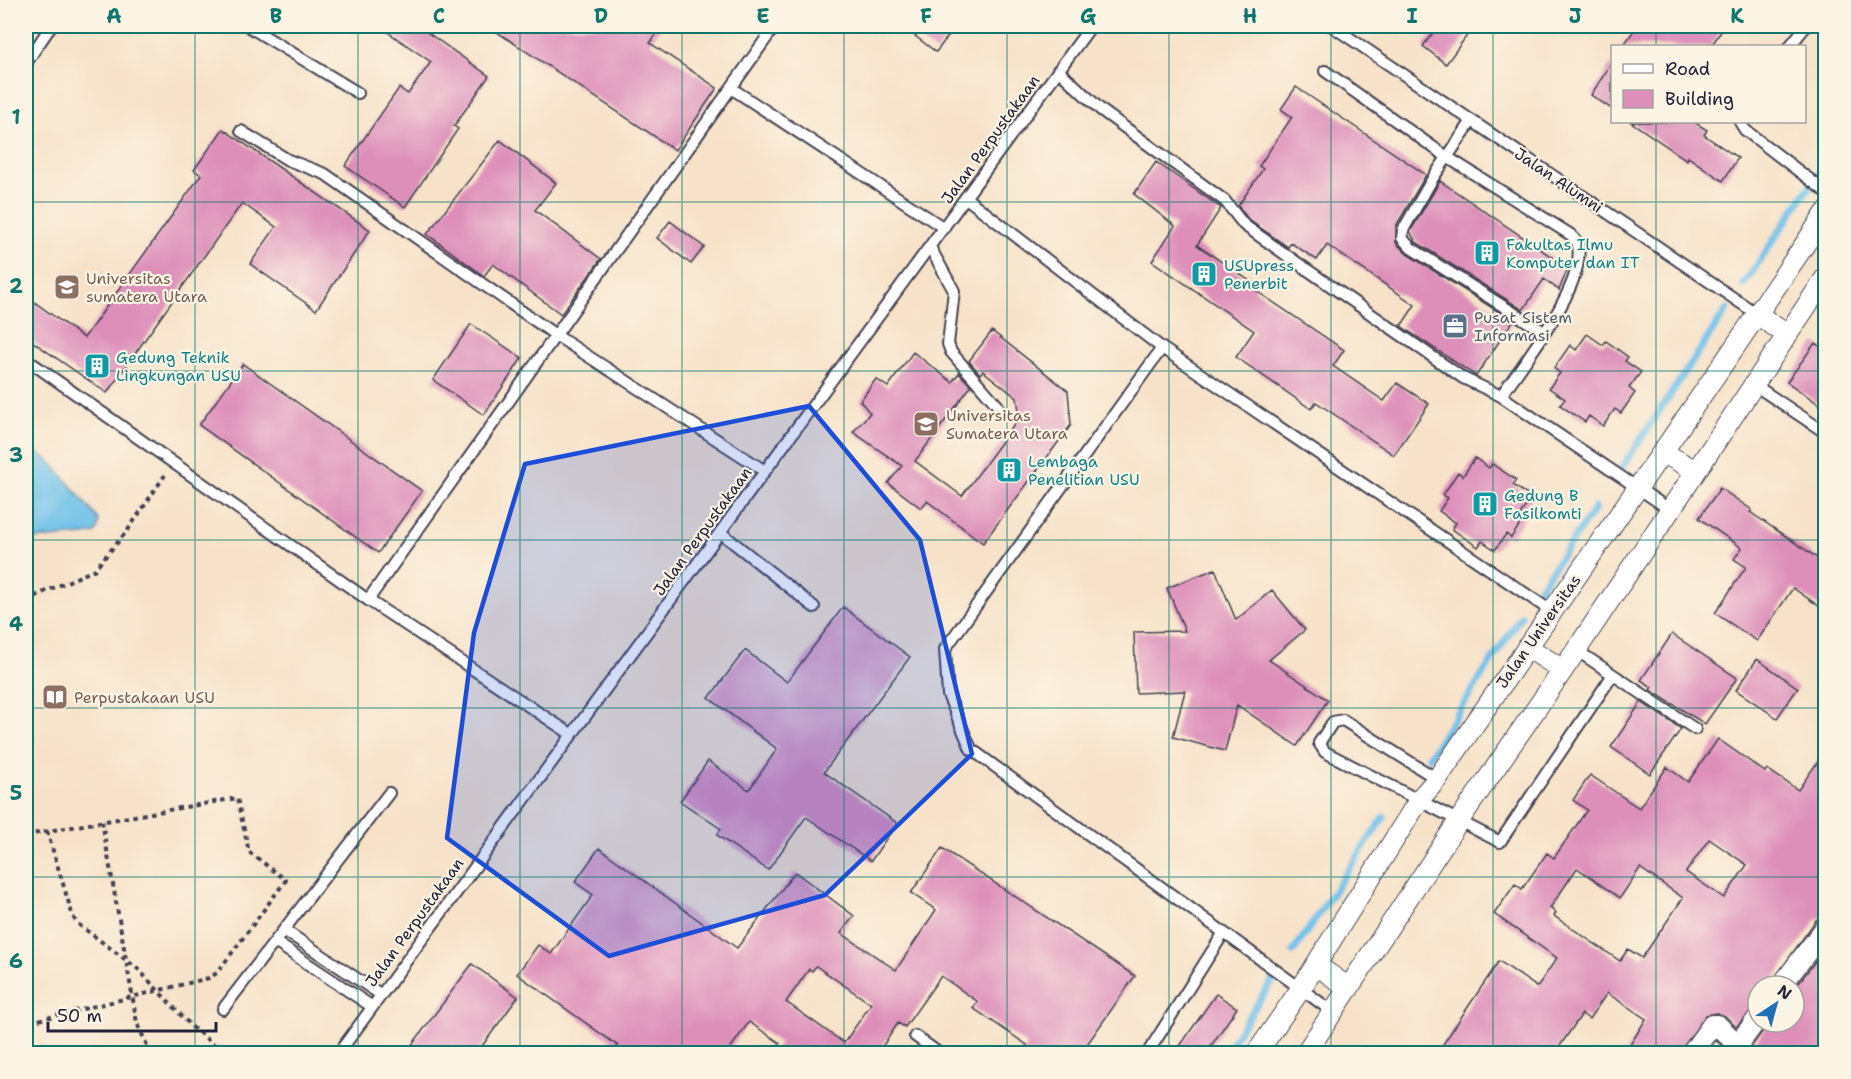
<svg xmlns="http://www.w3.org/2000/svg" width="1851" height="1079" font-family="'Shantell Sans',sans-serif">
  <rect width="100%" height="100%" fill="#fcf5e5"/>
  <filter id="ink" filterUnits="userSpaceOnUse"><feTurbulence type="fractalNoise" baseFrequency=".0167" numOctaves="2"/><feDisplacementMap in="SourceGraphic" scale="12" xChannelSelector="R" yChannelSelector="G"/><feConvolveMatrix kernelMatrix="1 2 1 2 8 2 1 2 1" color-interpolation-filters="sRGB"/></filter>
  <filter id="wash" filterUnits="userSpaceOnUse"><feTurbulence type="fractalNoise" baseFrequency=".008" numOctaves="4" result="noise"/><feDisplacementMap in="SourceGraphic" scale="24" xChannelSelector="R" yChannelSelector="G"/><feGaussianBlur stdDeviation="1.35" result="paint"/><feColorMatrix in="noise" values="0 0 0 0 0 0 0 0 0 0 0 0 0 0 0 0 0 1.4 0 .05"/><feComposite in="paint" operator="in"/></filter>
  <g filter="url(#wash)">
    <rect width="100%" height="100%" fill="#f7e2c9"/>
    <!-- water -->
    <path fill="#6dc0e9" stroke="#487192" stroke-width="1.5" d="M26,448c8,3 14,6 21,11 6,5 49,56 51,61 1,4 0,10 -3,13 -3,3 -59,5 -69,7z"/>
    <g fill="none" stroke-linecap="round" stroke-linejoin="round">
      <!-- stream -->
      <path stroke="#6dc0e9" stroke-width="7" d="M1744,284l82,-122
        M1619,472l108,-163
        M1534,596l61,-88
        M1429,757l92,-141
        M1293,952l91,-135
        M1224,1054l51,-77"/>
    </g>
    <g id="blocks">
      <!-- building -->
      <path fill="#dd8fba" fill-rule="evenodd" d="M379,26h39l71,50 -35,50 4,3 -53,78 -60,-41 54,-78 9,6 23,-32z
        M488,26h174l-12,17 67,45 -42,62z
        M902,26h54l-20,26z
        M1438,26h36l-28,38 -23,-18z
        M1637,26h88l-14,20h-88z
        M1612,62v47l-21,-14z
        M1296,87l130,88 -30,51v17l11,11 106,67 -37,55 -75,-50 14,-21 -88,-60 -10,15 -26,-17 -3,4 -39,-27 -11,-14 25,-37 -4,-3 33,-49 -11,-8z
        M1631,122h63l13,8 -3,5 34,23 -15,23 -35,-24 -1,3z
        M223,129l147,101 -54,80 -66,-46 26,-37 -34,-24 -135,190 -81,-56v-41l58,42 117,-163 -7,-5z
        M500,140l56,43 -21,27 66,49 -40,55 -68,-50 -9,12 -57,-42z
        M1156,162l65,46 -24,37 60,41 -2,4 89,60 -11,16 51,35 13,-18 32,21 -35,51 -78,-53 -5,7 -75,-52 18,-26 -102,-70 23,-35 -41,-32z
        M1440,181l128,87 -9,22 -15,-11 -21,31 -107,-68 -6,-10z
        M670,221l34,26 -13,17 -34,-26z
        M471,324l51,34 -38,57 -51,-35z
        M992,331l76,60 3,34 -88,118 -56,-42 -6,7 -33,-25 14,-17 -49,-34 17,-19 -10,-12 16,-22 12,8 25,-35 39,30 7,-9 12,13 -56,75 47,35 58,-79 -3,-19 -34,-27 -3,3 -11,-13z
        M1587,334l16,11 3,-4 22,16 -3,4 16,11 -12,16 6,5 -14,20 -6,-4 -12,17 -14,-10 -4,6 -25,-17 5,-6 -16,-11 11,-15 -6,-5 16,-23 6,5z
        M1815,343l11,7v59l-39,-27z
        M243,364l179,127 -44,62 -179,-128z
        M1475,458l14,10 3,-4 24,16 -3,5 19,13 -12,16 5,3 -14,21 -5,-4 -11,16 -13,-9 -4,6 -26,-18 4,-6 -17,-12 9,-13 -5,-3 15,-23 5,4z
        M1720,488l32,22 -2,2 76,52v47l-33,-23 -36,53 -42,-28 31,-46 -12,-8 8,-11 -43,-30z
        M1215,569l21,51 36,-30 33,40 -36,30 59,40 -31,46 -60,-41 -12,46 -52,-14 12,-46 -49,2 -2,-61 51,-1 -18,-43z
        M843,607l67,50 -86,115 73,51 -26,38 -65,-44 -38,53 -51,-35 4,-6 -41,-28 28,-40 41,29 28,-41 -68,-51 36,-48 42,32z
        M1672,634l65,44 -32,46 -55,-34 2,-3 -11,-7z
        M1757,659l41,29 -21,30 -41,-28z
        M1641,702l40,27 -31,45 -39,-27z
        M1718,739l47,33 2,-3 31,21 28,-40v165l-10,5 -47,66h-11v16l-3,5 -19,20 -11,-11 -8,-3 -11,2 -27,38h-54l21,-34 -39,-26 -18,26 -7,-5 -27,39h-118l62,-92 38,26 20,-29 -63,-44 21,-30 7,5 25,-36 7,5 33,-48 -14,-10 17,-25 49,33 28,-41 21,15zM1709,839l38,26 -23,33 -38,-26zM1577,868l43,30 20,-30 43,30 -41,60 -14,-9 -8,12 -66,-45 2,-3 -6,-5z
        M599,848l138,100 58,-76 59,44 -13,17 55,37 40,-60 -25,-17 31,-45 193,128 -54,77h-59l5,-8 -54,-37 5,-6 -37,-26 -36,51 -7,-4 -20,30h-105l7,-10 -31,-21 -22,31h-115l6,-7 -101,-72 21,-29 13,9 42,-59 -18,-13zM816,966l55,38 -27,39 -58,-41 23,-33 3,2z
        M1826,947v106h-84l8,-4 19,-27h25v-33z
        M472,964l46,33 -41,56h-71z
        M1216,994l21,14 -31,45h-31z
        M1716,1040l11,11 6,2h-27z"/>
    </g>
  </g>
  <g filter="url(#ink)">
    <use href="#blocks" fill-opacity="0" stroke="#423f50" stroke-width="1.5"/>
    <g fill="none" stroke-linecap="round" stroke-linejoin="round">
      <!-- lane casing -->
      <g stroke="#423f50" stroke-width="14">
        <path id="lane" d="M248,26l110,67
          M1332,26l425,288
          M1790,46l16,-20
          M26,63l25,-37
          M1058,70l43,40 124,91 19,24 45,32 174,121 38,18 168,113
          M1325,71l122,86 124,78 6,7c13,39 -54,121 -76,154
          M731,88l213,140
          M1471,122l-38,56 -30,52 -1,8 9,10 133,84
          M1740,122l5,8 81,62
          M241,131l47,29 37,14 232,162 208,135
          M966,198l196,150 389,263
          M930,247l24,44 -6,53 3,8 47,54
          M1162,348l-217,301 3,46 23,54 362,263
          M26,359l342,241 203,134
          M1753,384l73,49
          M720,532l94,75
          M368,600l407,-574
          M1576,650l119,79
          M1437,779l-94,-59 -10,2 -14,21 6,9 175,90 112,-166
          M284,930l96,64
          M275,942l96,64
          M223,1009l166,-216
          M915,1036l25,18
          M338,1054l753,-1028
          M1147,1054l76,-120"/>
      </g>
      <!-- street casing -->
      <g stroke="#423f50" stroke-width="22">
        <path id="street" d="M1757,314l30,21
          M1664,453l32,18
          M1527,647l36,23
          M1316,965l33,23
          M1781,986l45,-59
          M1256,1054l44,-64 119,-190 18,-21c129,-189 261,-376 389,-566
          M1305,1054l153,-232 105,-152 263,-393
          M1691,1054l21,-29h5l18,17h5l18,-24"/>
      </g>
      <!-- path -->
      <path stroke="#423f50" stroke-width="4" stroke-dasharray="4.5 4.5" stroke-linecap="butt" d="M26,600l68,-30 34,-40 37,-55
        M102,821l35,202 14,31
        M47,831l26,86 5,7 60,45 55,59 33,26
        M26,835l211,-37 12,54 37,28 -69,93 -8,5 -183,45"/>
      <!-- lane -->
      <use href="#lane" stroke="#fff" stroke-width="10"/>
      <!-- street -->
      <use href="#street" stroke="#fff" stroke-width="20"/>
    </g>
  </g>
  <!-- marked area -->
  <path fill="#1d4ed8" fill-opacity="0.2" stroke="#1d4ed8" stroke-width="4.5" stroke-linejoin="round" d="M809,406l111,134 52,214 -147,141 -216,61 -162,-118 27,-205 51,-169z"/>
  <!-- grid -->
  <path fill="none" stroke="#0f766e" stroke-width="1.5" stroke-opacity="0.55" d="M195,26v1028M358,26v1028M520,26v1028M682,26v1028M844,26v1028M1007,26v1028M1169,26v1028M1331,26v1028M1493,26v1028M1656,26v20M1656,122v932M26,202h1800M26,371h1800M26,540h1800M26,708h1800M26,877h1800"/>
  <!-- icons -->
  <defs>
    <g id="building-square" transform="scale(1.35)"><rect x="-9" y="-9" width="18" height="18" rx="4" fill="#0f9aa8" stroke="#fcf5e5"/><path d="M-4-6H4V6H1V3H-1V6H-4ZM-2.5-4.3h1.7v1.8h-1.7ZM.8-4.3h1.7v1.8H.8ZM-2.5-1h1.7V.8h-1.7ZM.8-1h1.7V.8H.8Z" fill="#fff"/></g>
    <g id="university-square" transform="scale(1.35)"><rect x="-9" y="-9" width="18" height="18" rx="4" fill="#8d6e63" stroke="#fcf5e5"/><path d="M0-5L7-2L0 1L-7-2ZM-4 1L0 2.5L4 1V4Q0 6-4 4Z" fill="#fff"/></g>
    <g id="office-square" transform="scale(1.35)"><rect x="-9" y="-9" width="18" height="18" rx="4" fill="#5c6f8a" stroke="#fcf5e5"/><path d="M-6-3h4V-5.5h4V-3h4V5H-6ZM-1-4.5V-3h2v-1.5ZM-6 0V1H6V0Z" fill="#fff"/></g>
    <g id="library-square" transform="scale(1.35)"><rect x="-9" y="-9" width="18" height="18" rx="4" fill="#8d6e63" stroke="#fcf5e5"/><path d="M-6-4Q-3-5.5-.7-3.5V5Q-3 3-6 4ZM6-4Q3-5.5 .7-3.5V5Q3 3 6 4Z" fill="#fff"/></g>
  </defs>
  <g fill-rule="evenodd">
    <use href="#building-square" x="1487" y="253"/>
    <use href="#building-square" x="1204" y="274"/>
    <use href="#university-square" x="67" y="287"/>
    <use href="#office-square" x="1455" y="326"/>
    <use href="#building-square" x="97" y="366"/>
    <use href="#university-square" x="926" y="424"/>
    <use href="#building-square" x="1009" y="470"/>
    <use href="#building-square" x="1485" y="504"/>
    <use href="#library-square" x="55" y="697"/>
  </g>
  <g text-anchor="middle" stroke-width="4.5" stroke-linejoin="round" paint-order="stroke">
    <!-- street labels -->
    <g font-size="16" fill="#22223b" stroke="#fcf5e5">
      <text transform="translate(990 139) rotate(-54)" y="6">Jalan Perpustakaan</text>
      <text transform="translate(1559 180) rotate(34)" y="6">Jalan Alumni</text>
      <text transform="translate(702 531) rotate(-54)" y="6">Jalan Perpustakaan</text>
      <text transform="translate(1538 631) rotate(-55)" y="6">Jalan Universitas</text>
      <text transform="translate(414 922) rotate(-54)" y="6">Jalan Perpustakaan</text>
    </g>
    <!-- culture labels -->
    <g font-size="16" fill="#0d838f" stroke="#fcf5e5" text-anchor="start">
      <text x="1506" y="250">Fakultas Ilmu<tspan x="1506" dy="18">Komputer dan IT</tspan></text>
      <text x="1224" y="271">USUpress<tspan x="1224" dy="18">Penerbit</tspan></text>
      <text x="116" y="363">Gedung Teknik<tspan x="116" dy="18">Lingkungan USU</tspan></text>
      <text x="1028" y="467">Lembaga<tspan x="1028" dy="18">Penelitian USU</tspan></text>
      <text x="1504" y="501">Gedung B<tspan x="1504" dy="18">Fasilkomti</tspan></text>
    </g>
    <!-- education labels -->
    <g font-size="16" fill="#785e54" stroke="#fcf5e5" text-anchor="start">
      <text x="86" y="284">Universitas<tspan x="86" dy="18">sumatera Utara</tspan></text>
      <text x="946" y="421">Universitas<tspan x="946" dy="18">Sumatera Utara</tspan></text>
      <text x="74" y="703">Perpustakaan USU</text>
    </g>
    <!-- service labels -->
    <g font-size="16" fill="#4e5e75" stroke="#fcf5e5" text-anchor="start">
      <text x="1474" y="323">Pusat Sistem<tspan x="1474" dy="18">Informasi</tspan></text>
    </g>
  </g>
  <!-- margin -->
  <rect width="1851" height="1079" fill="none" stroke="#fcf5e5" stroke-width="66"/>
  <!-- legend -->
  <rect x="1611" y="45" width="195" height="78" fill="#fcf5e5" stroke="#a5a1a1" stroke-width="1.5"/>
  <rect x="1623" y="64" width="30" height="9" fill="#ffffff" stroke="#a5a1a1" stroke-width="1.5"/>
  <text x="1665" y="75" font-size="18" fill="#22223b">Road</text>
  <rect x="1623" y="90" width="30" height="18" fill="#dd8fba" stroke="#a5a1a1" stroke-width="1.5"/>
  <text x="1665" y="105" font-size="18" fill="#22223b">Building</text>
  <!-- north arrow -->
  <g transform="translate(1776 1004) rotate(36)"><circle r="28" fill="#fcf5e5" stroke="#a5a1a1" stroke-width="1.5"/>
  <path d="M0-4.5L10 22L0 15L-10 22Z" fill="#1f6fb2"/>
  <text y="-9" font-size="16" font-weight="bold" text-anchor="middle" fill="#22223b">N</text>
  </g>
  <!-- scale -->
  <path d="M48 1022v9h168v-9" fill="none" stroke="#22223b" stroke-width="3"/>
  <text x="57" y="1022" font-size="18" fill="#22223b" stroke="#fcf5e5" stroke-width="4.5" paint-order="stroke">50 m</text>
  <rect x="33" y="33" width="1785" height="1013" fill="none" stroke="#0f766e" stroke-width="2"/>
  <g font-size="20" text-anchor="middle" font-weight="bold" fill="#0f766e">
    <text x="114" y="23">A</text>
    <text x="276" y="23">B</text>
    <text x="439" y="23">C</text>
    <text x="601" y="23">D</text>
    <text x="763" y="23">E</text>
    <text x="926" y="23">F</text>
    <text x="1088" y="23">G</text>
    <text x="1250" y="23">H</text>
    <text x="1412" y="23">I</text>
    <text x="1575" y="23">J</text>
    <text x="1737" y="23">K</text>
    <text x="16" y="124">1</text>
    <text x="16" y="293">2</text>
    <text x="16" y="462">3</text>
    <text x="16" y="631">4</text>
    <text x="16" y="800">5</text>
    <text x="16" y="968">6</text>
  </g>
</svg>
